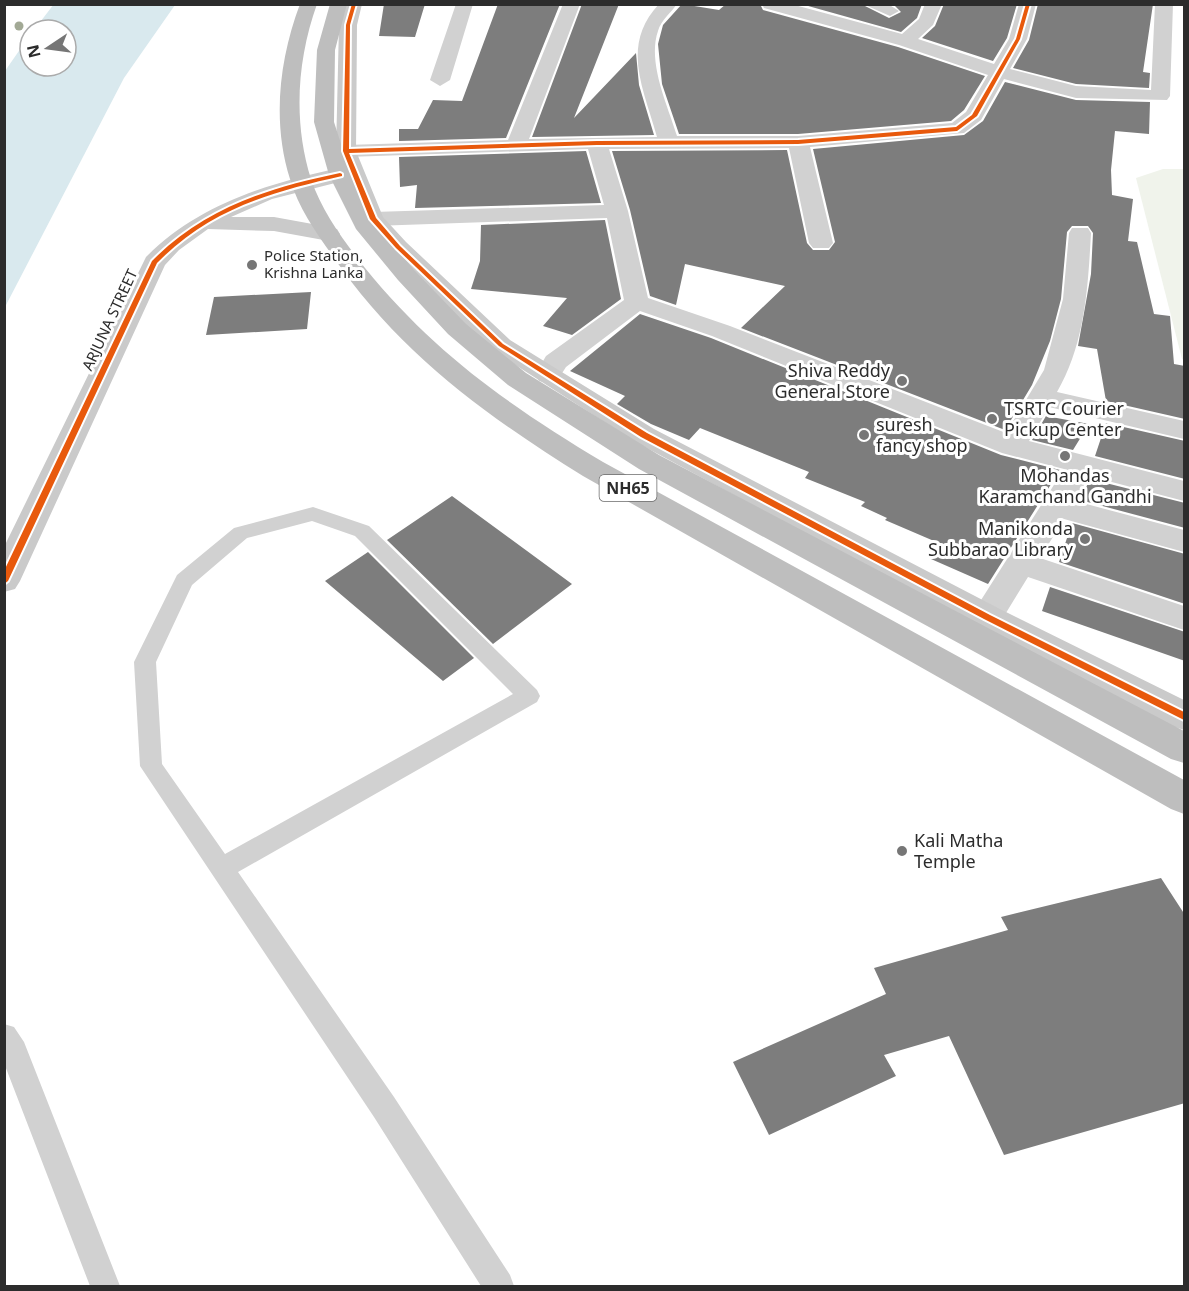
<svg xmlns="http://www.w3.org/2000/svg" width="1189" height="1291" font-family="'Noto Sans',sans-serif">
  <rect width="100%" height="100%" fill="#fff"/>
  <!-- green -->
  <path fill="#f0f3eb" d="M1163,169h21v191l-2,-1 -46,-181z"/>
  <!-- water -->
  <path fill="#d9e9ee" d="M54,4l121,1 -51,73 -119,229v-236l25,-36v31h36v-36h-32z"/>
  <!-- building -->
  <path fill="#7d7d7d" d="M384,4h41l-10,33 -36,-1z
    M498,4h62l-54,134 -107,3v-12h19l15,-29 29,1z
    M582,4h37l-45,114 62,-65 3,32 15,50 -122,2z
    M682,4l37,6 7,-6h34l3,6 135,37 87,29 -21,34 -13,11 -153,13h-119l-17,-50 -4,-40 5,-19z
    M801,4h60l28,14 12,-6 -8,-8h29l-5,14 -16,14z
    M944,4h73l-10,34 -14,23 -71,-23 13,-12z
    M1038,4h115l-10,68 7,1 -1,15 -73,-4 -63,-16 16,-28z
    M1005,82l71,18 74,2 -1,32 -34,-3 -4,39 1,25 21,4 -5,42 9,1 17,72 16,2 4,48 11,2v53l-79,-18 -9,-52 -19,-3 13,-72 2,-41 -5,-7h-16l-5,6 -6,67 -11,42 -18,44 -27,45 -264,-102 44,-42 -100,-22 -9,41 -26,-9 -20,-86 -18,-59 175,-1 20,93 6,7h16l6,-8 -22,-93 151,-14 19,-14z
    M586,151l15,52 -186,5 2,-23 -17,2 -1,-30z
    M605,220l16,79 -49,36 -29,-9 24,-28 -96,-9 9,-28 1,-36z
    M311,292l-4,37 -101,6 8,-38z
    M640,314l71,24 290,117 59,15 -72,114 -57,-25 10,-15 -56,-24 2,-2 -26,-12 4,-4 -60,-24 4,-6 -109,-44 -11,12 -38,-16 -34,-20 8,-8 -55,-25z
    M1046,416l43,8 -16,26 -41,-10z
    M1106,423l79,18v38l-90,-23z
    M1090,479l95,24v25l-105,-28z
    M452,496l120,88 -79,60 -106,-104z
    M1072,523l113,31v50l-126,-42z
    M368,552l106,106 -31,23 -118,-100z
    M1050,587l135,45v29l-143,-50z
    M1161,878l24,37v188l-181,52 -55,-119 -65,19 12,21 -127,59 -36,-73 153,-68 -12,-26 134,-38 -7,-13z"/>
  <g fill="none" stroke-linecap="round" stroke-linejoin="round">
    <!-- lane -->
    <path fill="#d1d1d1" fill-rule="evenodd" d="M313,507l56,19 168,164 3,6 -3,6 -299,170 156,225 116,178 4,11h-33l-107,-169 -234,-351 -6,-104 43,-87 57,-47zM312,521l43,15 158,158 -288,160 -63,-90 -6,-102 36,-77 55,-47z
      M4,1024l10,3 10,15 96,244h-30l-86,-223z"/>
    <!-- street -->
    <path fill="#d1d1d1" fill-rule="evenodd" d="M456,4h17l-23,76 -10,6 -10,-6z
      M563,4h17l-51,135 128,-2c-13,-48 -37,-91 2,-133h18c-6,9 -16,16 -19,27 -11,32 10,75 19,105h121l154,-13 14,-11 22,-37 -89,-30 -135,-37 -2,-4h29l111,30 17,-15 6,-15h17l-9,21 -15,14 76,25 15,-25 10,-35h17l-9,35 -17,30 66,17 75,4 4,-86h18l-3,92 -3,4 -91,-2 -72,-19 -23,41 -17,13 -154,14 23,96 -4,5h-16l-4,-5 -20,-95 -180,1 19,62 20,87 82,28 276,107 38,-63 19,-71 6,-66 3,-5h16l3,5c-3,54 -6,111 -34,159l127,29v18l-135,-32 -20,34 155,40v20l-95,-25 -14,25 109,29v22l-120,-33 -24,39 144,48v24l-156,-53 -30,49 -11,3 -11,-3 -5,-9 5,-9 88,-139 -62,-16 -290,-117 -72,-25 -74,56 -9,14 -9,2 -9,-2 -4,-6 11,-19 78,-56 -17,-82 -234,8 -8,-2 -3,-5 3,-5 8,-2 231,-7 -16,-56 -242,8 -7,-2 -3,-4 3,-4 7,-2 162,-5z
      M863,4h25l11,7 -9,5z"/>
    <!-- secondary -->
    <path fill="#cacaca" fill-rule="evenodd" d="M345,4h17l-5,21 -1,126 27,66 23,25 104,98 144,89 344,179 186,92v30l-12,-4 -196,-100 -342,-185 -142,-91 -102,-98 -25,-28 -18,-44 -75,19 -41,18h43l55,10 8,2 3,5 -3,5 -8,2 -55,-10 -66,-2 -29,21 -14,15 -145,316 -5,8 -11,3v-45l142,-290c43,-43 97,-65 155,-80 13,-3 28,-8 42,-8l-7,-18 3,-126z"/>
    <!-- highway -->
    <path fill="#bebebe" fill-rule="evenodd" d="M300,4h17c-20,56 -24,118 -6,175 11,33 33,62 54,89 70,86 145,138 238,194l581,318v34l-13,-5 -588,-333c-98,-61 -185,-124 -251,-221 -17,-24 -34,-48 -42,-76 -18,-57 -11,-119 10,-175z
      M330,4h17l-12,46 -1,72 17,53 23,47 40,48 52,54 60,49 133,82 525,276v32l-13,-4 -532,-290 -131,-84 -60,-51 -50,-54 -42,-51 -27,-54 -15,-53 3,-72z"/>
    <!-- cycleway casing -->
    <g stroke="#fff" stroke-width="4">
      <path id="cycleway" d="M352,4h4l-6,21 -1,124 248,-8 201,-1 158,-13 16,-12 44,-76 10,-35h4l-10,35 -43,77 -20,15 -159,13 -201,1 -248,8 27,65 24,28 103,98 144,89 343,182 194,97v8l-200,-101 -343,-182 -142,-91 -103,-98 -26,-29 -27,-68 3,-126z
        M340,173l2,1v2c-71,16 -132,33 -185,87l-149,318 -4,3v-13l148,-310c52,-53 116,-73 188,-88z"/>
    </g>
    <!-- cycleway -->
    <use href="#cycleway" fill="#e8590c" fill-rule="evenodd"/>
  </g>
  <!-- trees -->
  <circle fill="#a2a995" cx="19" cy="26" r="4.5"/>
  <!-- markers -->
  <g fill="#767676" stroke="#fff" stroke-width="2">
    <circle cx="252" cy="265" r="6"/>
    <circle cx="902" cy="381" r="6"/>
    <circle cx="992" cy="419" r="6"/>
    <circle cx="864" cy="435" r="6"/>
    <circle cx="1065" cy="456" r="6"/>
    <circle cx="1085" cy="539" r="6"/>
    <circle cx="902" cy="851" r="6"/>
  </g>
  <g text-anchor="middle" stroke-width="6" stroke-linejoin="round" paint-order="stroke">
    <!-- far-poi labels -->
    <g font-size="15" fill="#2c2c2c" stroke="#fff" text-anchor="start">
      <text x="264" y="261">Police Station,<tspan x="264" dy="17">Krishna Lanka</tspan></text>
    </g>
    <!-- far-street labels -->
    <g font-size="15" fill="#2c2c2c" stroke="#fff">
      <text transform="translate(110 320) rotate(-65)" y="5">ARJUNA STREET</text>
    </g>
    <!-- shield labels -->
    <rect fill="#fff" stroke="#6b6b6b" stroke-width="1.5" x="599.5" y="475" width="57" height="26" rx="4.5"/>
    <g font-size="16" font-weight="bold" fill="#2c2c2c">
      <text x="628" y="494">NH65</text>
    </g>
    <!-- poi labels -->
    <g font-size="18" fill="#2c2c2c" stroke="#fff" text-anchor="start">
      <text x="890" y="377" text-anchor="end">Shiva Reddy<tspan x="890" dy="21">General Store</tspan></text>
      <text x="1004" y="415">TSRTC Courier<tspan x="1004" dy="21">Pickup Center</tspan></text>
      <text x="876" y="431">suresh<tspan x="876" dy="21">fancy shop</tspan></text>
      <text x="1065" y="482" text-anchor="middle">Mohandas<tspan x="1065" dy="21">Karamchand Gandhi</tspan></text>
      <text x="1073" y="535" text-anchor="end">Manikonda<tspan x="1073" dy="21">Subbarao Library</tspan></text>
      <text x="914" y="847">Kali Matha<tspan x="914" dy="21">Temple</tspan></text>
    </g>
  </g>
  <!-- border -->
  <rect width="1189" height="1291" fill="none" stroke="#2c2c2c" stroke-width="12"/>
  <!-- north arrow -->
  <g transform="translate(48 48) rotate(257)"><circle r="28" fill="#ffffff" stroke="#ababab" stroke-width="1.5"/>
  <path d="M0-4.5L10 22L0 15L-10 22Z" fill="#767676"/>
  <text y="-9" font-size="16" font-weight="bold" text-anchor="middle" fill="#2c2c2c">N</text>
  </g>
</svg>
